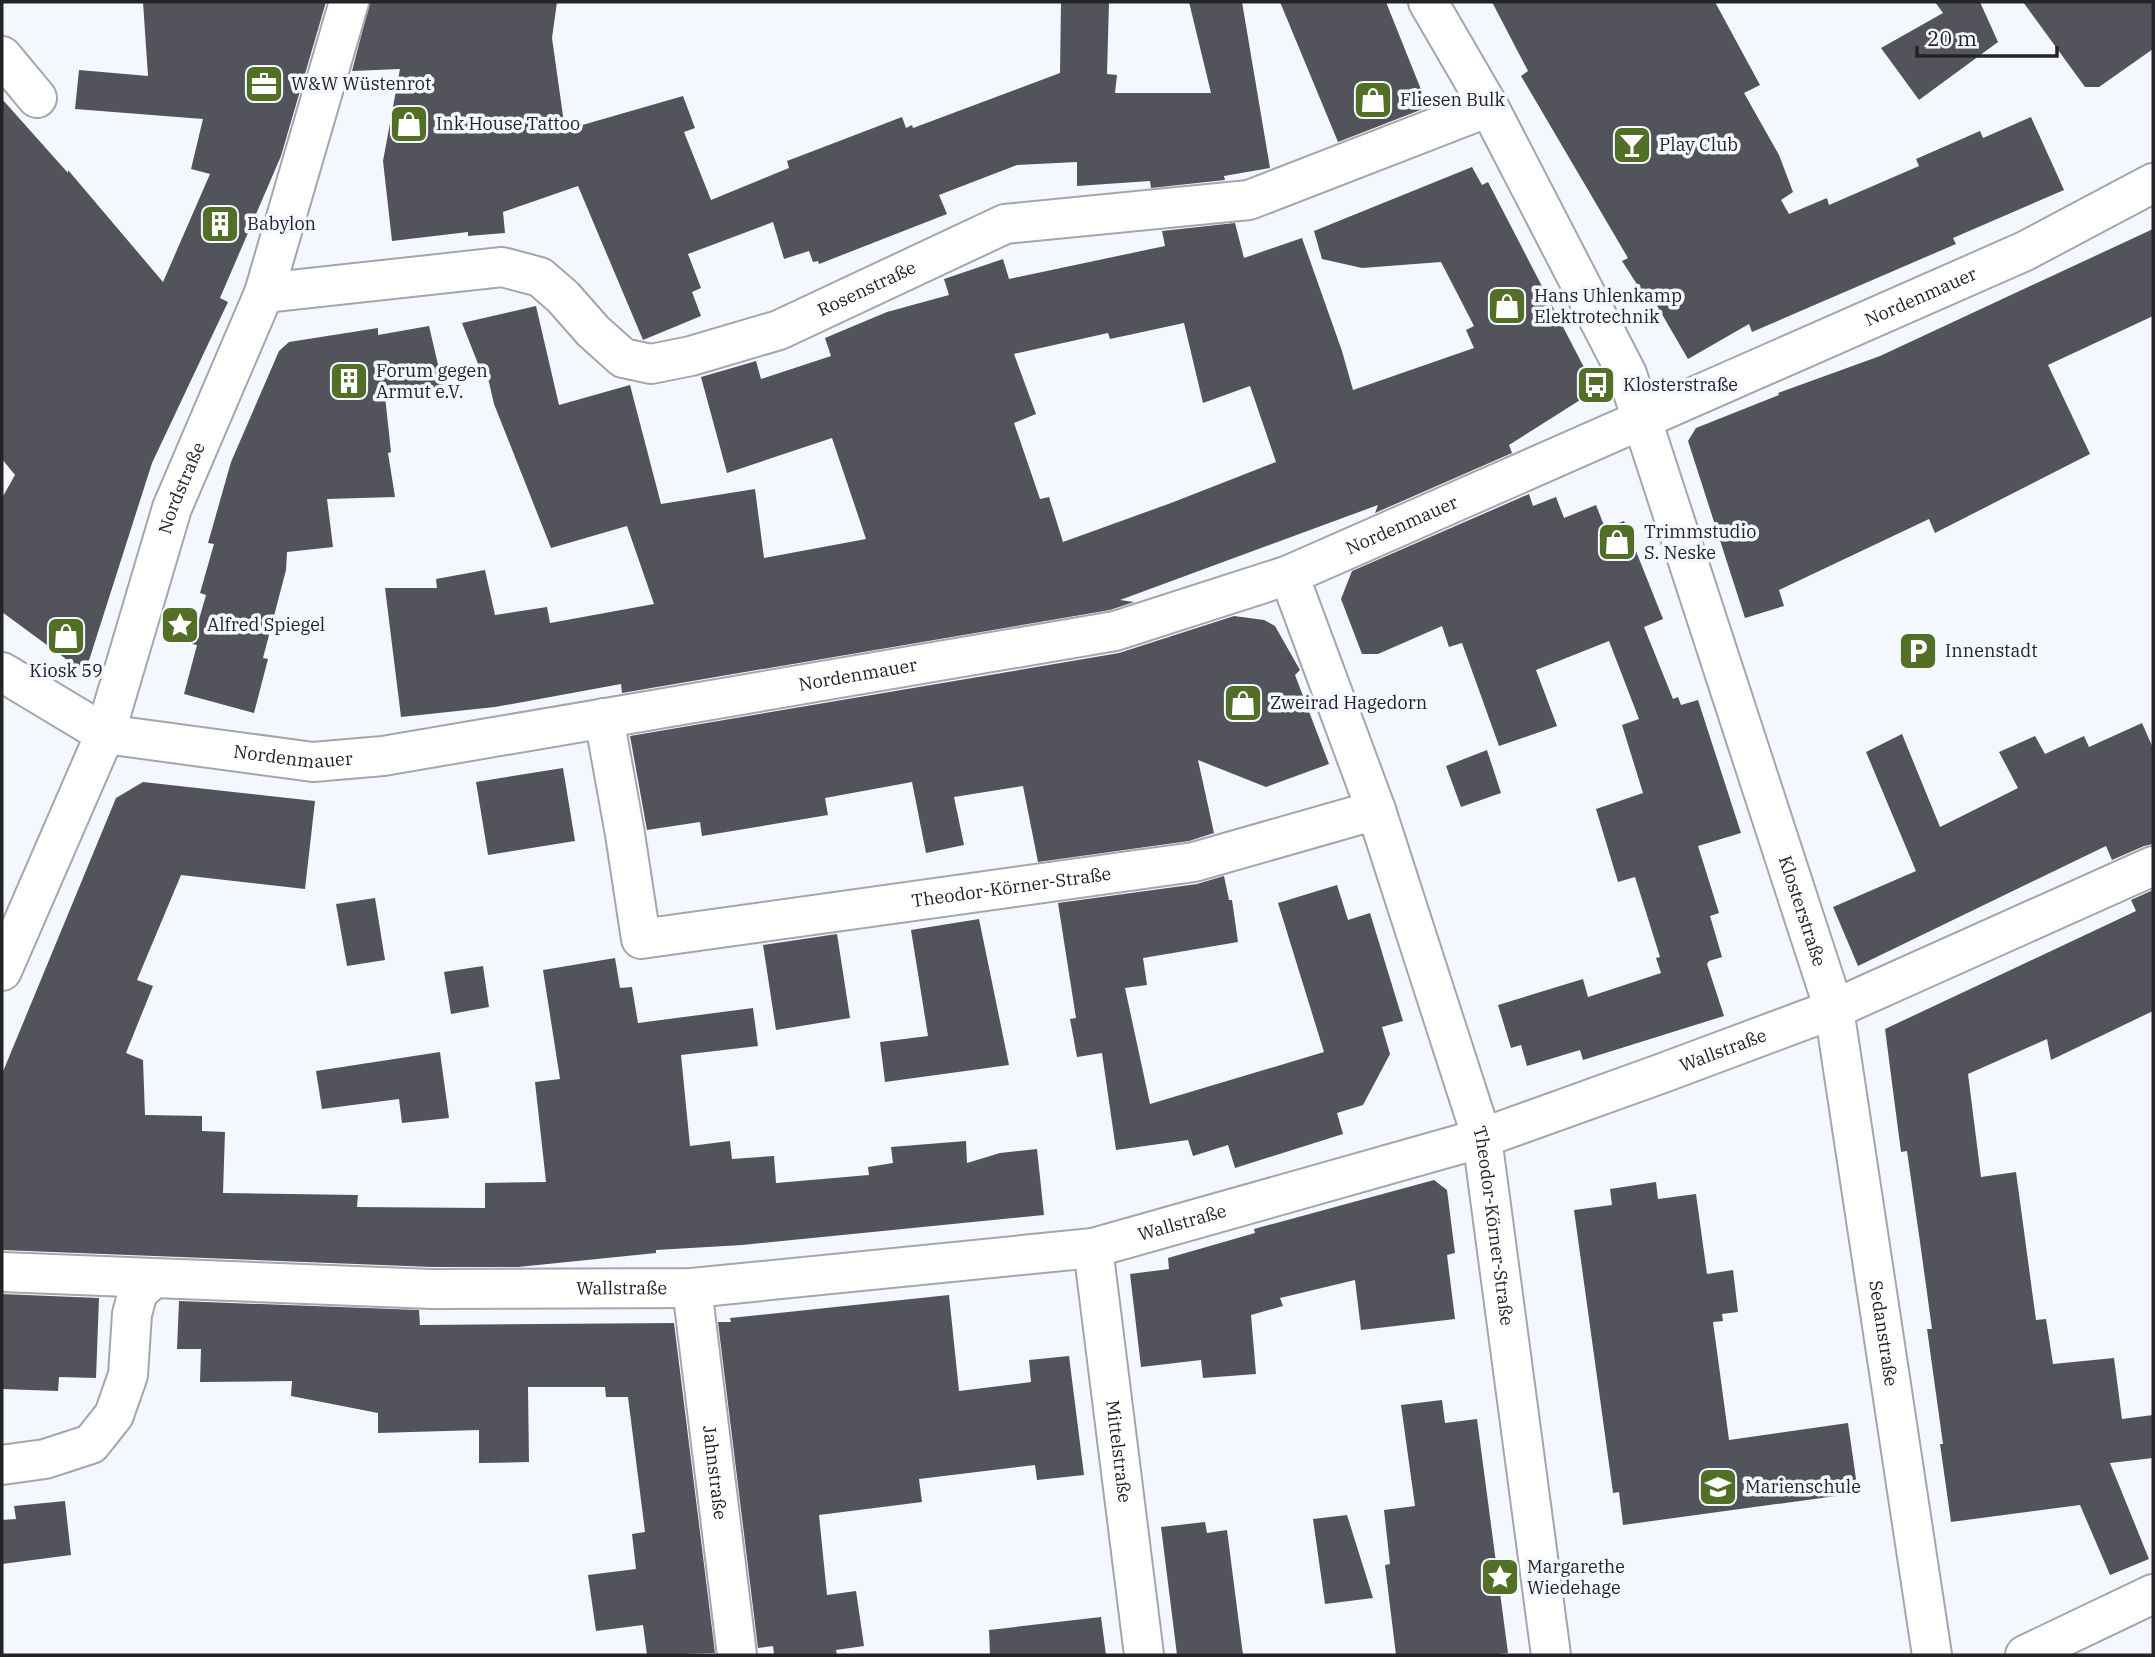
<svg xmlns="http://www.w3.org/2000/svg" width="2155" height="1657" font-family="'IBM Plex Serif',serif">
  <rect width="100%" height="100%" fill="#f5f7ff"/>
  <!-- building -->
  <path fill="#53545b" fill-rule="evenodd" d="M143,2h183l-45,154 -61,142 8,4 -76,161 -67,210 -83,-61v-114l13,-23 -13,-16v-360l66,74v-3l95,112 47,-108 -19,-5 12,-50 -128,-10 4,-39 69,6z
    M370,2h187l-5,36 13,92 118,-34 12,32 -11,4 27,68 78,-32 -2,-7 115,-44 4,11 6,-3 1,3 147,-55 1,-71h48l-2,72 10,1 -2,18h96l-22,-91h53l28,166 -46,8 1,4 -74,8 -1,-7 -73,5v-24l-60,3 -78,30 8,19 -128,50 -1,-3 -5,1 -4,-11 -25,8 -11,-37 -85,32 13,34 -9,4 9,24 -58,24 -65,-154 -75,26 2,21 -37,3v-4l-76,9 -9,-80 17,-92 -48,2z
    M1280,2h106l42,105 -90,35z
    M1492,2h223l45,83 -16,8 35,62 14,37 -12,8 8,14 38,-16 2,7 90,-39 -3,-7 64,-28 3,7 48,-21 33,73 -111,48 3,6 -204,88 -3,-8 -61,35 -32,-55 -5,2 -29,-45 6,-3 -107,-182 7,-5z
    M1935,2h45l18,40 -79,58 -38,-52 62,-35z
    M2023,2h130v47l-54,38h-14z
    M1472,167l10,18 6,-3 101,195 -1,18 -79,50 3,8 -137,60 3,-8 -258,95 14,2 -24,8 -488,83 -1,-9 -126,23 -94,10 -16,-129h52l-1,-9 49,-9 10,45 52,-8 3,16 104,-19 -27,-78 -76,22 -57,-144 -6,-26 -4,1 -22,-56 74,-17 23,99 71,-20 31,119 94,-15 9,69 102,-19 -34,-101 -105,35 -26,-96 55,-16 5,18 70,-23 -6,-18 62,-26 62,-17 -5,-16 59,-20 6,20 156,-33 -3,-15 73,-8 9,35 58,-20 40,113 11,39 121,-42 -8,-18 8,-4 -33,-64 -79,6 -40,-9 -8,-28zM1184,323l19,80 47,-17 26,76 -105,41 -108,39 -14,-45 -9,2 -26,-76 22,-9 -22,-60 94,-21 2,6z
    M2153,229v87l-105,49 42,89 -155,79 -6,-14 -150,71 5,16 -39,12 -57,-177 8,-13 83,-33 -1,-2 102,-37z
    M429,326l14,60 -58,10 6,56 -3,1 7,44 -68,2 6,48 -46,5 -1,18 -23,88 5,1 -14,54 -70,-19 13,-49 -5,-1 14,-49 -6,-2 14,-49 -6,-1 23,-81 48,-111 10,-9 89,-14v7z
    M1529,494l4,12 23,-9 8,21 32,-13 9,23 19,-7 39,98 -19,8 29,72 5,-2 3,8 17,-5 43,133 -43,13 21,67 -9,3 12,41 -13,4 -2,3 17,52 -141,44 -3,-10 -53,16 -6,-21 -10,3 -13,-43 85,-26 5,18 73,-24 -5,-15 4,-1 -25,-80 -17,5 -22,-73 47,-16 -21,-68 17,-6 -30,-78 -73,29 21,56 -58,20 -37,-103 -13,4 -7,-21 -64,28h-16l-21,-55 11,-28z
    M1234,616l30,4 11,6 25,44 -5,5 34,89 -63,23 -68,-27 16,73 -25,8 -151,21 -15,-76 -69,11 10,48 -38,8 -14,-71 -87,16 3,17 -126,21 -2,-14 -53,8 -17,-94 489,-83z
    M2142,723l11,25v96l-9,2 -32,14 -6,-14 -248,120 -25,-59 83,-36 -50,-119 36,-18 38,93 78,-39 -19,-36 36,-16 10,18 39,-18 5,11z
    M1487,750l14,43 -40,14 -15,-41z
    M563,768l12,73 -87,14 -12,-73z
    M143,782l172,19 -10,88 -124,-14 -44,105 16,6 -27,67 17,7 2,55 57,1v15l23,1 -2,61 135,2 -1,12 128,1v-25l61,-1 -11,-100 25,-3 -17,-109 72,-12 5,30 12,-1 6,36 115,-15 5,38 -77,9 9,91 40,-5 2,18 42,-3 2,27 93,-8 -1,-8 25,-4 -2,-16 75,-6 1,22 33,-10 37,-4 7,66 -302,30 -86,5v3l-138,14h-86l-430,-17v-176l114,-276z
    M1224,876l5,24h3l6,42 -95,16 4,27 -22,3 25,116 174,-52 -46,-149 59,-18 11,35 22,-7 33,108 -21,6 8,27 -27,51 -26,8 6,21 -108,34 -7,-23 -35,11 -5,-16 -72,10 -14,-97 -25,4 -7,-38 6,-1 -18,-115 139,-19z
    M2153,890v121l-102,49 -4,-21 -79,35 13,103 35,-5 20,148 10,-1 7,45 61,-6 8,61 31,-4v43l-43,5 39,96 -39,16 -30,-70 -129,17 -11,-78h3l-16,-115h5l-12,-87 -13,-91 -6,1 -16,-123 251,-118 -5,-11z
    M375,898l10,62 -38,6 -11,-62z
    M979,919l30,146 -124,17 -5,-40 48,-6 -17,-106z
    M837,934l13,84 -74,12 -13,-85z
    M483,966l6,41 -38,7 -7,-42z
    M440,1052l9,66 -47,5 -3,-24 -77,10 -6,-38z
    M1434,1180l13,10 8,63 -8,2 8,64 -94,11 -6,-50 -75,18 3,8 -32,9 5,59 -53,4 -2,-18 -60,7 -11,-93 39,-5 -1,-11 87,-25 -1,-4z
    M1656,1182l2,17 38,-5 11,80 26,-4 5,42 -16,2 1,7 -10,1 16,118 119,-17 10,70 -235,32 -4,-33 -6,1 -39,-283 38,-5 -2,-16z
    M2,1294l97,4 -3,80 -37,-1 -1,14 -56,-2z
    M949,1295l10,96 72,-9 -2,-22 40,-4 15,119 -47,5 -2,-15 -116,14 3,23 -103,13 8,80 29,-4 8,55 -28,4 1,5h-63l-1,-9 -15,2 -40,-326h13l-1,-4z
    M179,1301l240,9 1,15 254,-2 41,330 -68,2 -4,-30 -47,6 -8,-56 48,-6 -4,-35 13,-2 -17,-135h-22l-1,-10h-77l1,75 -50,1v-33l-101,3v-20l-87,-17 1,-15 -92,1 1,-33h-24z
    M1442,1400l3,23 32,-4 31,234 -20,2h-92l-11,-90 5,-1 -6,-54 31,-4 -14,-101z
    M65,1501l6,54 -69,9v-44l14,-1 -2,-13z
    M1347,1515l26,83 -48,6 -12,-85z
    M1205,1522l2,11 20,-3 16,125h-66l-16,-128z
    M1101,1617l5,38h-116l-1,-25z"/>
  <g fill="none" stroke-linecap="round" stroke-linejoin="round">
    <!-- minor casing -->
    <g stroke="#a4a6ad" stroke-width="42">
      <g id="minor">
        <path id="s1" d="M1428,2l61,105 138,267 207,635 98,646"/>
        <path d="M2,56l35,42"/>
        <path id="s2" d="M264,293l238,-26 38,10 23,20 30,34 30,27 28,6 40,-8 88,-26 226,-106 244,-24 240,-93"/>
        <path id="s3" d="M1289,575l87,235 106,328 69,517"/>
        <path id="s4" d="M2,672l103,62 208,28 70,-6 732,-125 174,-56 736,-324 128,-68"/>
        <path id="s5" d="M604,718l21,116 16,105 553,-77 182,-52"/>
        <path id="s6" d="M2,971l103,-237 67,-226 92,-215 85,-291"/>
        <path id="s7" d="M1093,1248l51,407"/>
        <path id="s8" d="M2,1272l430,17 260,-1 401,-40 389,-110 178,-64 174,-65 319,-143"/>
        <path id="s9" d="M692,1288l45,367"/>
        <path d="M2,1465l43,-6 46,-15 23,-29 14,-40 4,-61 6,-22 16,-14"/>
        <path d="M2025,1655l128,-61"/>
      </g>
    </g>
    <!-- minor -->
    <use href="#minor" stroke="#fff" stroke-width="38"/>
  </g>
  <!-- icons -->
  <defs>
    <g id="office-square" transform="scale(2.0125)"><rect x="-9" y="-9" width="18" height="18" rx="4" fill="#527025" stroke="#f5f7ff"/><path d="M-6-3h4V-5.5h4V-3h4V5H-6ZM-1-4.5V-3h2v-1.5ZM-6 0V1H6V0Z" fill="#fff"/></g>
    <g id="shop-square" transform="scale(2.0125)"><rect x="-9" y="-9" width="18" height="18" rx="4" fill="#527025" stroke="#f5f7ff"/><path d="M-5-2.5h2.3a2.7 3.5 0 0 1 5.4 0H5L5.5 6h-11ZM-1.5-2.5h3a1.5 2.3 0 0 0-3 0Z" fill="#fff"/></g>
    <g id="bar-square" transform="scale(2.0125)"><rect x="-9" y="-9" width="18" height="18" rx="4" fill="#527025" stroke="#f5f7ff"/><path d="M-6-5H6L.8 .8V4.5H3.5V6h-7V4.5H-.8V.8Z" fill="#fff"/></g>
    <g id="building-square" transform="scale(2.0125)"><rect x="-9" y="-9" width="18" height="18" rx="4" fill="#527025" stroke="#f5f7ff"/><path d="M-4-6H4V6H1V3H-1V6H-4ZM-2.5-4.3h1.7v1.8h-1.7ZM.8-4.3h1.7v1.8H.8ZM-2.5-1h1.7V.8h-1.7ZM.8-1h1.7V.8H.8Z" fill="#fff"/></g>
    <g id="bus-square" transform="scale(2.0125)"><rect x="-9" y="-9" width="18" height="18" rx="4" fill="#527025" stroke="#f5f7ff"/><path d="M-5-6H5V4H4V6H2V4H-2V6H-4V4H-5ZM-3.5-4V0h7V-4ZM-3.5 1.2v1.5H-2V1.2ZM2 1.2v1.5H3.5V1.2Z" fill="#fff"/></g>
    <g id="sight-square" transform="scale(2.0125)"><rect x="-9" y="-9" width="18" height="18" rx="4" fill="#527025" stroke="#f5f7ff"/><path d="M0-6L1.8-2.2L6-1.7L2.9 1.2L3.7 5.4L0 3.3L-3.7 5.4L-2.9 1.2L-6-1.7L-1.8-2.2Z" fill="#fff"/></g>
    <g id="parking-square" transform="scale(2.0125)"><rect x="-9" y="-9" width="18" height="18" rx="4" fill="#527025" stroke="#f5f7ff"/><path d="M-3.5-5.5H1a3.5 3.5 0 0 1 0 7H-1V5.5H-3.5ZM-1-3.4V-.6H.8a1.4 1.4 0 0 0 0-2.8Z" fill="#fff"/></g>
    <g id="school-square" transform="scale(2.0125)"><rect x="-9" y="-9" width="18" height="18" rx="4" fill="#527025" stroke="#f5f7ff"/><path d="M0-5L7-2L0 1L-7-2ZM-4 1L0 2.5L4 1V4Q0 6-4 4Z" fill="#fff"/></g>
  </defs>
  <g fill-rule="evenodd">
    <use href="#office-square" x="264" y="84"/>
    <use href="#shop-square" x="1373" y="100"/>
    <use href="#shop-square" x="409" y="124"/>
    <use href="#bar-square" x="1632" y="145"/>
    <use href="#building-square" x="220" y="224"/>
    <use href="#shop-square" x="1507" y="306"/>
    <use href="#building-square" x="349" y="381"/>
    <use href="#bus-square" x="1596" y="385"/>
    <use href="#shop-square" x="1617" y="542"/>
    <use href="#sight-square" x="180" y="625"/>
    <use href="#shop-square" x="66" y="636"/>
    <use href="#parking-square" x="1918" y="651"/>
    <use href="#shop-square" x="1243" y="703"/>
    <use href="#school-square" x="1718" y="1487"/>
    <use href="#sight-square" x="1500" y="1577"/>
  </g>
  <g text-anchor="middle" stroke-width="7" stroke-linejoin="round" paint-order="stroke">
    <!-- poi labels -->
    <g font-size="18" fill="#242427" stroke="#f5f7ff" text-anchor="start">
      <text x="291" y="90">W&amp;W Wüstenrot</text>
      <text x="1400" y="106">Fliesen Bulk</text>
      <text x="436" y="130">Ink House Tattoo</text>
      <text x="1659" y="151">Play Club</text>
      <text x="247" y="230">Babylon</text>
      <text x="1534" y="302">Hans Uhlenkamp<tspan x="1534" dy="21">Elektrotechnik</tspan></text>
      <text x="376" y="377">Forum gegen<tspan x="376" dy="21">Armut e.V.</tspan></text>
      <text x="1623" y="391">Klosterstraße</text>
      <text x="1644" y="538">Trimmstudio<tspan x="1644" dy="21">S. Neske</tspan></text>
      <text x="207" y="631">Alfred Spiegel</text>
      <text x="1945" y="657">Innenstadt</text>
      <text x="66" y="677" text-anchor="middle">Kiosk 59</text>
      <text x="1270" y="709">Zweirad Hagedorn</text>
      <text x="1745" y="1493">Marienschule</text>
      <text x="1527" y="1573">Margarethe<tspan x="1527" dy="21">Wiedehage</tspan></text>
    </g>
    <!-- street labels -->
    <g font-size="18" fill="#242427" stroke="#f5f7ff">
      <text dy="6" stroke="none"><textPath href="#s2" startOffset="653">Rosenstraße</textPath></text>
      <text dy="6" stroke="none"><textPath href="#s4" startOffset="2016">Nordenmauer</textPath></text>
      <text dy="6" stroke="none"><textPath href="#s6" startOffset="516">Nordstraße</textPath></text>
      <text dy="6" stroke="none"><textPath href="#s4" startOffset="1449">Nordenmauer</textPath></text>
      <text dy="6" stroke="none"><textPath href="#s4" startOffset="882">Nordenmauer</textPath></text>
      <text dy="6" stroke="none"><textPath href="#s4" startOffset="310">Nordenmauer</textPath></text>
      <text dy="6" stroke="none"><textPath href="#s5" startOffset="598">Theodor-Körner-Straße</textPath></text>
      <text dy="6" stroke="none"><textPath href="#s1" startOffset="987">Klosterstraße</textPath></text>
      <text dy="6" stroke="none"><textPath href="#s8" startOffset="1754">Wallstraße</textPath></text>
      <text dy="6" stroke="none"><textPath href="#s8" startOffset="1186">Wallstraße</textPath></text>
      <text dy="6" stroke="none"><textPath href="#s3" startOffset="684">Theodor-Körner-Straße</textPath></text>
      <text dy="6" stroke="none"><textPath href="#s8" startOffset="620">Wallstraße</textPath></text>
      <text dy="6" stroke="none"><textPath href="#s1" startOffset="1418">Sedanstraße</textPath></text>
      <text dy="6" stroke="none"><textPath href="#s7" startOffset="205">Mittelstraße</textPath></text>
      <text dy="6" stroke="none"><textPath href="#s9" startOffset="186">Jahnstraße</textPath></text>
    </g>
  </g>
  <!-- border -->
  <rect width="2155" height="1657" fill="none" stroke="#242427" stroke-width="7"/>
  <!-- scale -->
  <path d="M1917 46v10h140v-10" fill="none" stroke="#242427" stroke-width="3.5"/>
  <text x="1927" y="46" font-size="21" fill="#242427" stroke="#f5f7ff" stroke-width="5" paint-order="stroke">20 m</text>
</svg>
